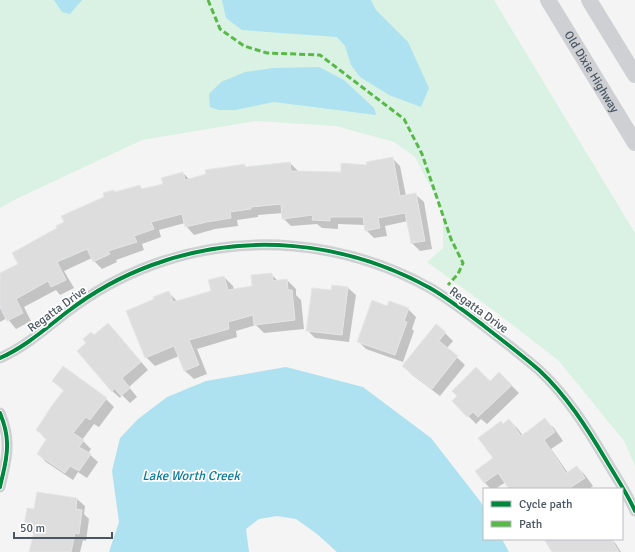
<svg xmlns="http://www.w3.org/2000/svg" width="635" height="552" font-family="Signika,sans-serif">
  <rect width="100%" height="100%" fill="#f4f4f4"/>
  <!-- green -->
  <path fill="#d9f2e3" d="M0,0h494l141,233v233l-11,-25 -66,-81 -61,-47 -70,-51 16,-14v-37l-28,-54 -21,-15 -58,-16 -80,-5 -114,19 -128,60 -14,8z"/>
  <!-- water -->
  <path fill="#aee2f0" d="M54,0h28l-12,14 -8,-2z
    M222,0h149l5,10 32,32 21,46 -8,19 -32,-12 -29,-18 -9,-12 -6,-19 -8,-9 -95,-7 -16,-12z
    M319,67l25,13 30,28 2,7 -102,-13 -39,8h-16l-9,-3 -1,-13 12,-12 24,-10 28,-4z
    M286,367l77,20 68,51 49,63 4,7v31h18l7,13h-172l-20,-18 -21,-15 -19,-3 -18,3 -13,10 3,23h-140l10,-30 -7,-51 8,-33 18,-19 29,-22 39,-16z"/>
  <!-- shadow -->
  <path fill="#0003" d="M392,158l8,8 6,30 9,-2 9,8 8,47 -12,2 -8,-8 -4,-22 -23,5 2,10 -13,2 -8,-8 -1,-5 -27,-1v5l-16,-1 -5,-4 -26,2 -8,-8v-5l-25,2v2l-21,3 1,6 -23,3 -21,6 -8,-9 -1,-3 -26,7 2,7 -19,7 2,6 -28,10 1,2 -15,7 -8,-8 -2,-3 -28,13 10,17 -14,7 -4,-5 -32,17 7,14 -15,8 -9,-11 -7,4v-48l19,-10 39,-35 56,-38 2,2 23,-7 4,4 21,-5 19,-12 7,7 55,-14 2,1 43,-4 8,8 44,2z
    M271,274l7,7 9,-1 9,9v6l5,5 3,29 -40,4 -8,-8 -20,6 1,6 -40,12 10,25 -13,5 -9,-8 -6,-15 -24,10 -9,-9 10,-58 12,-7 9,9 36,-9 11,-15 9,9 1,4 19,-3z
    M348,288l8,7 -7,47 -34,-4 -8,-8z
    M388,307l20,2 8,8 -4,12 2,2 -11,31 -37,-13 -8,-8z
    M108,324l8,8 32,38 -19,17 8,10 -7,6 -8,-8 -2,3 -8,-7 -18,-55z
    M445,333l8,8 -6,7 18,17 -25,31 -29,-22 -7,-8z
    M499,373l20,20 -32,31 -6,-5 -5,5 -22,-23 36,-19z
    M53,381l53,18 8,8 -15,20 -5,-3 -12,16 9,9 -3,4 10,9 -11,16 -9,-6 -5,8 -27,-18 -8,-8 9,-14 -10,-10 27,-39z
    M509,420l9,9 5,7 22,-16 9,8 9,13 -12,8 17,24 9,-6 8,8 8,11 -4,3h-78l-5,-7 -11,7h-4l-7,-7 10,-24 9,-33z
    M77,499l8,7 -1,8 5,5 -3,22 -3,-1 -3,12h-50l4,-18 -9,-8 10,-16z
    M545,539h66l5,5 5,8h-67z"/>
  <!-- building -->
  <path fill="#ddddde" stroke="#e5e6e7" d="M393,157l7,39 16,-3 9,48 -14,2 -6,-30 -27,5 2,10 -15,3 -2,-14h-33v4l-18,-1 1,-5 -31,4 -1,-15 -30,3v2l-21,3 1,6 -24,4 -22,5 -3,-13 -31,8 3,7 -20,7 3,6 -29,9 2,3 -17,8 -6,-13 -30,13 9,18 -15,7 -3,-6 -32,18 7,14 -16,8 -7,-14v-34l18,-9 -6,-11 45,-25 -1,-2 8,-4 -3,-6 43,-19 -1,-4 11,-3 1,2 25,-7 1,4 22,-5 -2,-6 22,-6 2,8 21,-6 -1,-4 40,-6v3l45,-5 1,9 50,1v-9l26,2 -1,-3z
    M272,273l1,8 14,-2 1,11h4l3,30 -41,5 -1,-10 -25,7 1,7 -40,11 10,25 -15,6 -10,-25 -29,12 -19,-47 28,-12 -1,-2 16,-6 4,11 38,-11 -3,-11 16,-4 4,14 24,-4 -1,-11z
    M332,285l16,2 -6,48 -36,-4 6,-43 19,2z
    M372,300l15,6 2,-5 20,7 -5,13 3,1 -12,33 -38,-13z
    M108,323l33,39 -19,16 8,10 -9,8 -7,-8 -2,4 -35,-41 9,-8 -3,-4 8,-7 3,3z
    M436,324l10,8 -7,9 19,15 -26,33 -30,-23z
    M63,366l44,32 -17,22 -4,-3 -13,16 11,7 -5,7 12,7 -12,17 -9,-5 -5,7 -28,-19 10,-16 -11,-8 17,-26 11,-14 -12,-9z
    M476,367l14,14 9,-9 13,13 -34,32 -5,-5 -6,5 -15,-16 5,-5 -5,-5z
    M545,418l10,14 -11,8 22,33 11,-7 8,12 -17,11h-59l-11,-16 -14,10 -9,-12 18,-13 -15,-20 23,-17 2,3 6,-5 12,17z
    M37,492l40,6 -1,11 6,1 -3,24 -4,-1 -4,19h-42l6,-24 -11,-2 3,-18 7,1z
    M544,539h67l8,13h-67z"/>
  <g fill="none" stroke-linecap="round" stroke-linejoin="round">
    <!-- street -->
    <path stroke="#ced0d2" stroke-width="11" d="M0,358c25,-11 45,-29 67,-46 26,-20 55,-36 85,-47 92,-34 193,-24 278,23 19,11 37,25 54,38 19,15 38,29 55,44 28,26 48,58 67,90 10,17 21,33 29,51
      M0,413c4,10 7,20 7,30 1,15 -4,30 -7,44"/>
    <!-- secondary -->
    <g stroke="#ced0d4" stroke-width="16">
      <path id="s1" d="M548,0l87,143"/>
      <path d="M589,0l46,75"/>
    </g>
    <!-- quiet -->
    <path stroke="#58b947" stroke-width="3" stroke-dasharray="6 3" stroke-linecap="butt" d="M208,0l12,29 24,17 23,7 53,2 84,64 18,35 29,85 12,24 -5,11 -10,11"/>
    <!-- cycleway casing -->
    <g stroke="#fff" stroke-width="6">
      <path id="cycleway" d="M0,358c25,-11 45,-29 67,-46 26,-20 55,-36 85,-47 92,-34 193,-24 278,23 19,11 37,25 54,38 19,15 38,29 55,44 28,26 48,58 67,90 10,17 21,33 29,51
        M0,413c4,10 7,20 7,30 1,15 -4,30 -7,44"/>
    </g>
    <!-- cycleway -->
    <use href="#cycleway" stroke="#00873e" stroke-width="4"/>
  </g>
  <g text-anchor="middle" stroke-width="3.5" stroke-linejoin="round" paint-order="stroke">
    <!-- street labels -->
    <g font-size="12" fill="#4a5661" stroke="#fff">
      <text dy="4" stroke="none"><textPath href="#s1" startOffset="84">Old Dixie Highway</textPath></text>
      <text transform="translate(57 309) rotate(-36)" y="4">Regatta Drive</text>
      <text transform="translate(479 310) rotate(36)" y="4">Regatta Drive</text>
    </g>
    <!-- water labels -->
    <g font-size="13" font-style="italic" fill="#0c7c9b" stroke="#fff">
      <text x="191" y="480">Lake Worth Creek</text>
    </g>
  </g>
  <!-- legend -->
  <rect x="483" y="488" width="140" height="52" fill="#ffffff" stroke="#b7bbc0"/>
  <rect x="491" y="501" width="20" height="6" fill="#00873e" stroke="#b7bbc0"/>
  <text x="519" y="508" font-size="12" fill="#4a5661">Cycle path</text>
  <rect x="491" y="521" width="20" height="6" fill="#58b947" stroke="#b7bbc0"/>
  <text x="519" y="528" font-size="12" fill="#4a5661">Path</text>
  <!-- scale -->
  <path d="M14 532v6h98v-6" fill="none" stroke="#4a5661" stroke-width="2"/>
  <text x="20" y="532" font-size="12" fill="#4a5661" stroke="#ffffff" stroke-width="3" paint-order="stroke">50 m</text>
</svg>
